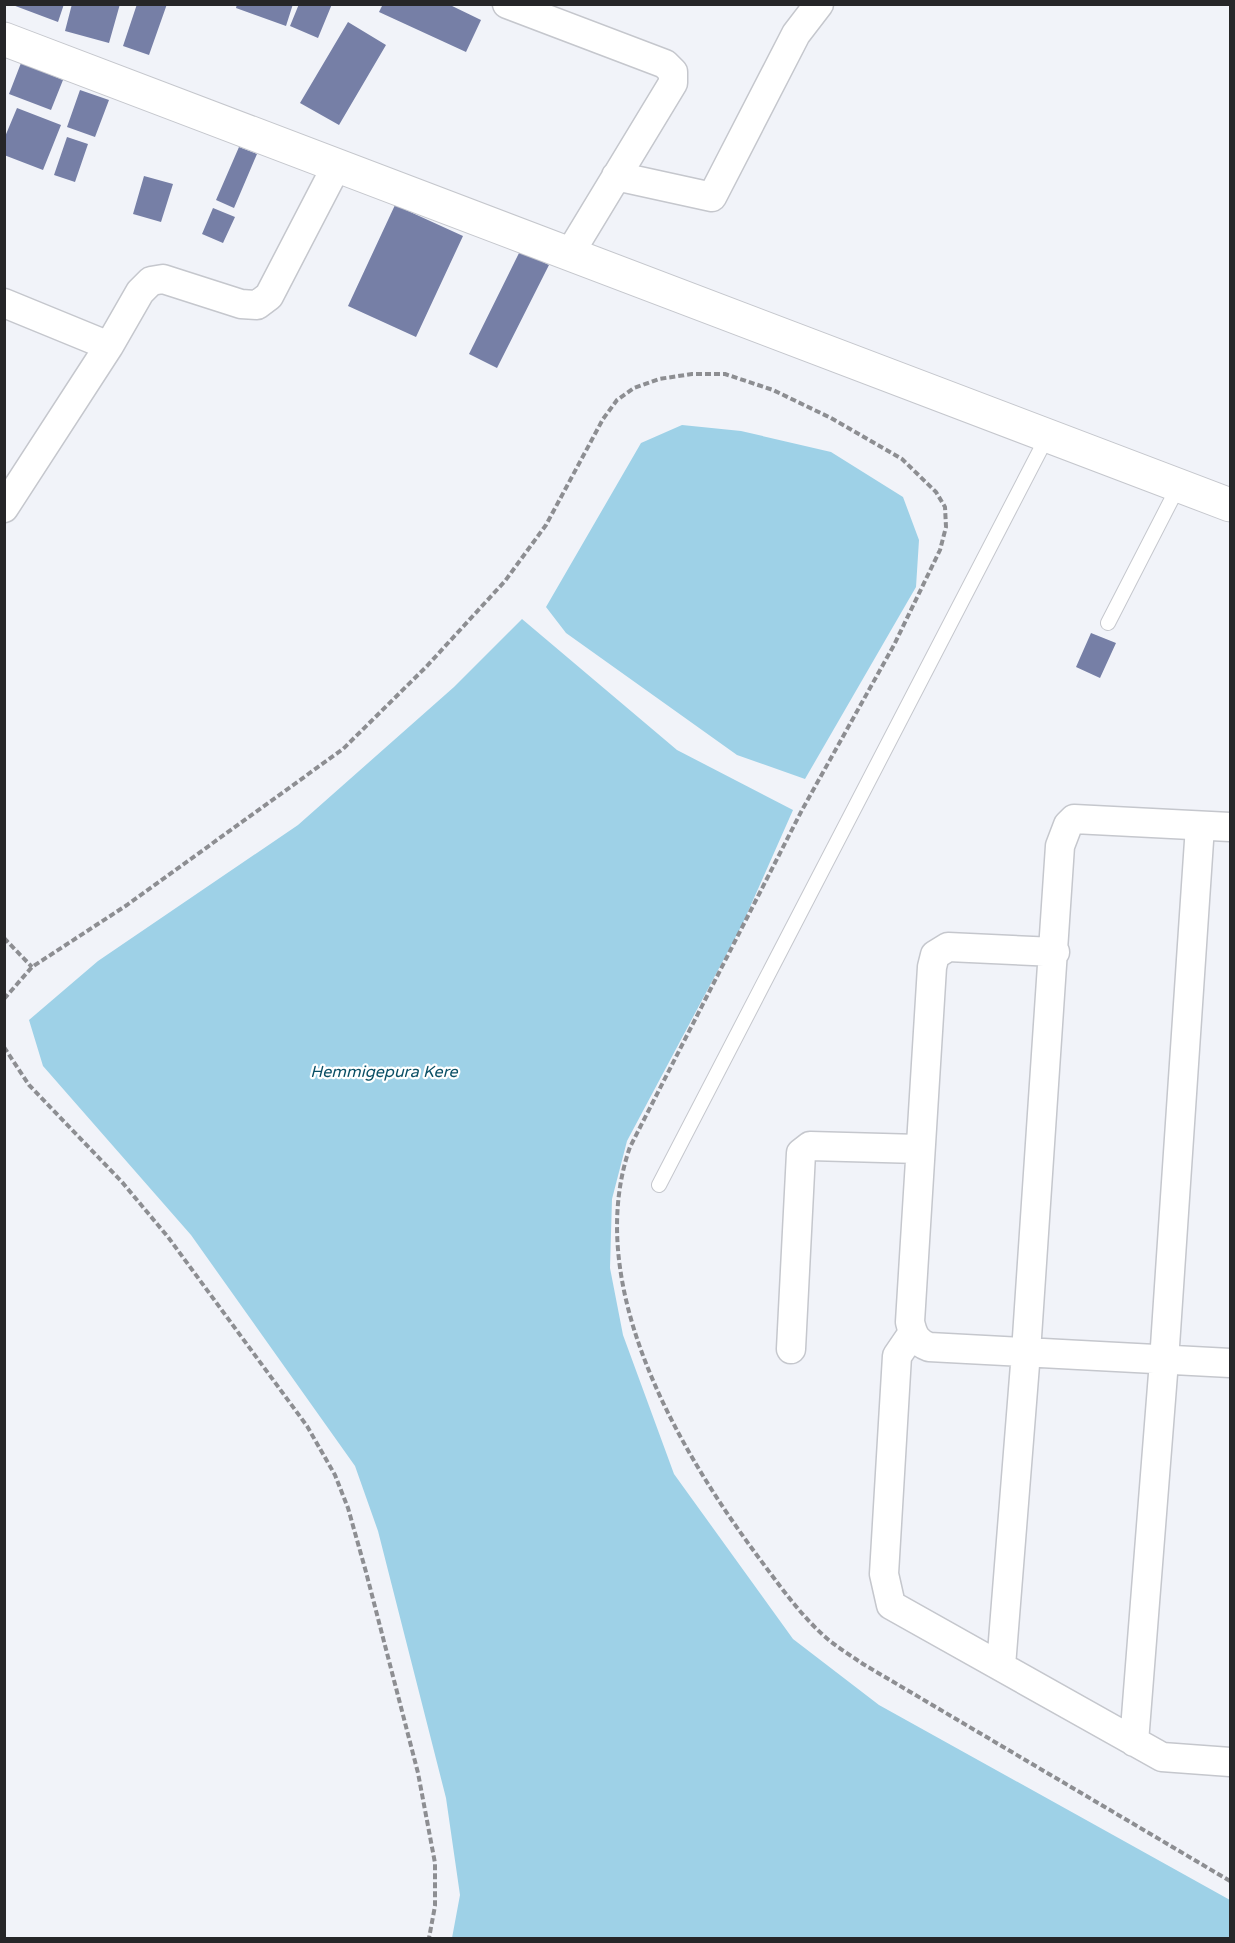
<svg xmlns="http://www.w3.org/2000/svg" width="1235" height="1943" font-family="'Varela Round',sans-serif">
  <rect width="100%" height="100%" fill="#f1f3f9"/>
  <!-- water -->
  <path fill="#9ed1e7" d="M682,425l59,6 90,21 72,45 16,43 -3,47 -111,192 -68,-24 -171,-122 -20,-26 95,-164z
    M522,619l155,131 116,60 -51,115 -115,216 -15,58 -2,69 13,67 51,139 119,165 86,66 351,195v38h-778l8,-43 -14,-97 -68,-267 -23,-65 -164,-231 -148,-169 -14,-46 69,-59 200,-136 156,-138z"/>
  <!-- building -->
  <path fill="#767fa6" d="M10,4h54l-6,18z
    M72,4h48l-11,39 -44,-12z
    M137,4h30l-18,51 -26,-9z
    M237,4h56l-7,22 -50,-18z
    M299,4h33l-14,34 -28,-12z
    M383,4h65l33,16 -15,32 -87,-40z
    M348,22l38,23 -47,80 -39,-22z
    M21,63l42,17 -12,30 -42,-16z
    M80,90l29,10 -14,37 -28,-10z
    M17,108l44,17 -18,45 -39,-15v-16z
    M67,137l21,7 -13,38 -21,-7z
    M239,147l18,7 -23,54 -18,-8z
    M144,176l29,8 -12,38 -28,-8z
    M395,205l68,31 -47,101 -68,-31z
    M213,208l22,9 -12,26 -21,-9z
    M520,251l29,14 -52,103 -28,-14z
    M1091,633l25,10 -16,35 -24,-11z"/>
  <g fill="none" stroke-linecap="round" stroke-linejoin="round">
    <!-- service casing -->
    <g stroke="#c5c7cd" stroke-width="16">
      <path id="service" d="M1108,623l71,-138
        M659,1185l389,-750"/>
    </g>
    <!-- minor casing -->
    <g stroke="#c5c7cd" stroke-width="31">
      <path id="minor" d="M507,4l158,60 8,8v11l-103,170
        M616,176l96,21 84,-163 23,-30
        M4,303l105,43
        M4,508l105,-162 31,-54 11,-11 12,-2 78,25 16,1 12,-9 68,-131
        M1055,952l-107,-5 -13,8 -3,12 -22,355c3,13 6,20 19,25l301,16
        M912,1334l-15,22 -13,218 7,31 271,152 68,5
        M791,1349l10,-196 9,-7 109,3
        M1001,1666l25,-314 34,-506 8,-21 6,-6 156,8
        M1134,1742l30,-381 36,-535"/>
    </g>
    <!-- tertiary casing -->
    <g stroke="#c5c7cd" stroke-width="35">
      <path id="tertiary" d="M4,39l1226,466"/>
    </g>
    <!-- path -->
    <path stroke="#8d8e92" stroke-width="4" stroke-dasharray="6 3" stroke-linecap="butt" d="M4,938l28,29
      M4,999l28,-32 95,-62 216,-156 83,-82 79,-86 41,-56 57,-106 14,-19 17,-12 25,-9 33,-5h33l48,16 58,28 71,41 34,33 9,15 1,20 -6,23 -46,95 -92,165 -172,337c-48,137 47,300 126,407 21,28 41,57 67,81 12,11 27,20 40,29l367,217
      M4,1047l25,38 93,97 46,55 139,189 28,49 13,33 18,64 52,201 17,90v43l-6,32"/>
    <!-- service -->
    <use href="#service" stroke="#fff" stroke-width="14"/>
    <!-- minor -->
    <use href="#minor" stroke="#fff" stroke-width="28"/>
    <!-- tertiary -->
    <use href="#tertiary" stroke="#fff" stroke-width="33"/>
  </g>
  <g text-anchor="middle" stroke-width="4.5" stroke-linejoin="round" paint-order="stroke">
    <!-- water labels -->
    <g font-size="16" font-style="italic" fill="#0a4f65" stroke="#fff">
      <text x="384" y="1077">Hemmigepura Kere</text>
    </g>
  </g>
  <!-- border -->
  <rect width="1235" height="1943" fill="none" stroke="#262628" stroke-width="12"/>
</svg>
